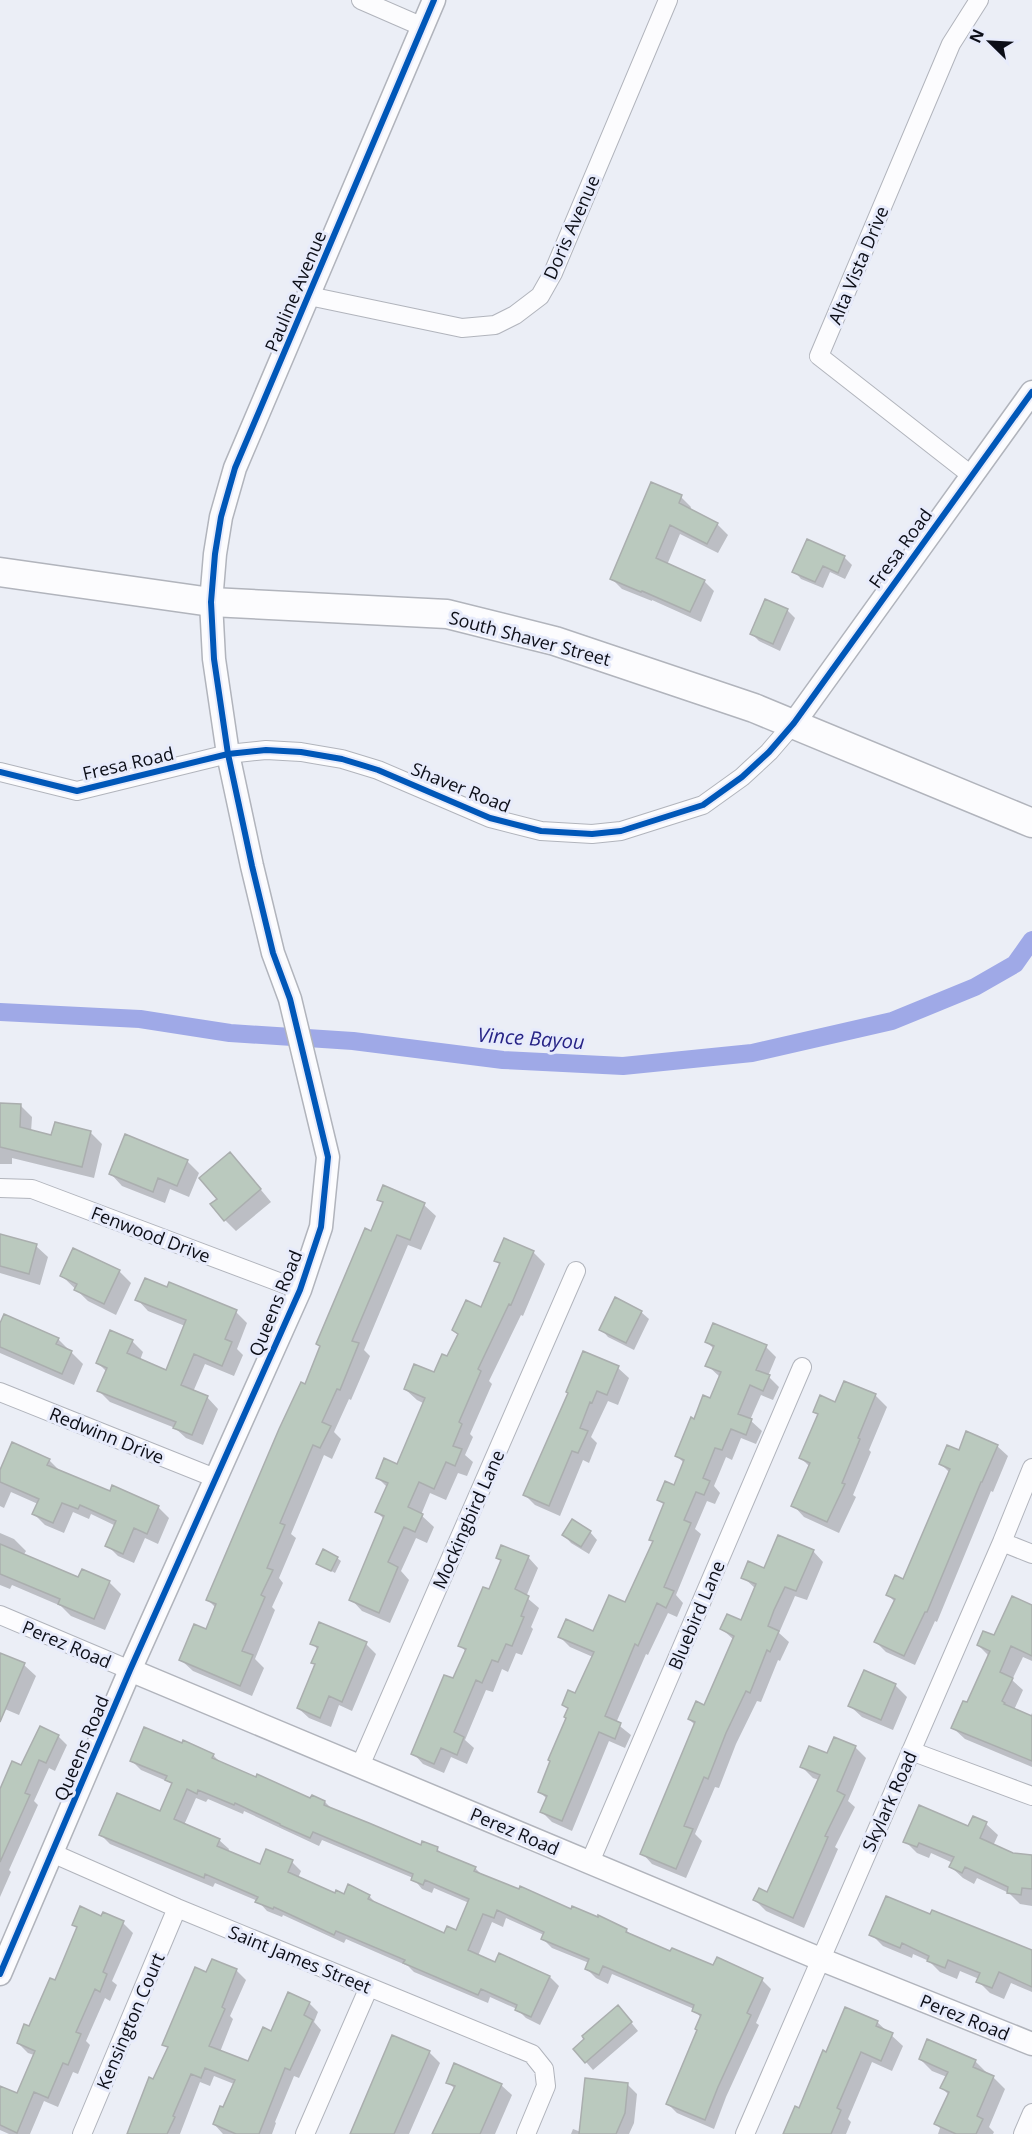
<svg xmlns="http://www.w3.org/2000/svg" width="1032" height="2134" font-family="'Open Sans',sans-serif">
<style>
.shadow{fill:#0003;fill-rule:evenodd}
.lines{fill:none;stroke-linecap:round;stroke-linejoin:round}
.canal{stroke:#9fa9e7;stroke-width:18}
.building{fill:#bac9be;stroke:#aaaeae;stroke-width:1.5;fill-rule:evenodd}
.minor-casing{stroke:#b1b4bc;stroke-width:20}
.tertiary-casing{stroke:#b1b4bc;stroke-width:25}
.primary-casing{stroke:#b1b4bc;stroke-width:31}
.minor{stroke:#fcfcfe;stroke-width:18}
.tertiary{stroke:#fcfcfe;stroke-width:22}
.primary{stroke:#fcfcfe;stroke-width:28}
.cycleway-casing{stroke:#e7ebfb;stroke-width:10}
.cycleway{stroke:#0057b8;stroke-width:6}
.labels{text-anchor:middle;dominant-baseline:central;stroke-width:6;stroke-linejoin:round;paint-order:stroke}
.street-label{font-size:18px;fill:#0c0e17;stroke:#e7ebfb}
.water-label{font-size:20px;font-style:italic;fill:#272486;stroke:#e7ebfb}
</style>
<rect width="100%" height="100%" fill="#ebeef6"/>
<path class="shadow" d="M681 497 691 507 690 510 717 524 728 535 718 553 680 534 667 565 704 581 714 591 701 622 652 600V601L622 589 612 579Z
M844 557 852 565 845 579 830 572 823 588 801 579 794 571Z
M787 610 795 618 780 651 759 641 752 634Z
M20 1105 32 1117 31 1132 52 1137 90 1132 102 1144 94 1178 12 1158V1164H0V1127Z
M187 1161 199 1173 189 1197 170 1189 165 1203 122 1186 111 1174Z
M241 1166 271 1202 236 1231 225 1220 219 1199Z
M383 1187 424 1205 436 1216 421 1250 408 1245 364 1350 370 1356 351 1400 349 1399 334 1432 341 1439 332 1459 324 1455 291 1534 296 1538 279 1578 283 1583 272 1607 275 1610 255 1659 264 1668 252 1696 193 1671 181 1660 207 1631 216 1608 208 1600 305 1386 321 1347 318 1344 384 1204 379 1199Z
M0 1235 36 1246 48 1257 40 1285 0 1273Z
M533 1252 545 1264 523 1316 521 1315 489 1381 492 1384 470 1434 473 1437 465 1455 473 1462 467 1476 458 1473 446 1500 430 1493 421 1515 434 1527 427 1543 416 1538 401 1571 409 1580 390 1623 362 1611 351 1599 384 1519 377 1512 388 1488 378 1478 398 1466 425 1404 417 1400 405 1389 435 1374 448 1358 459 1336 453 1330 482 1309 500 1265 496 1260Z
M119 1271 131 1283 116 1315 88 1301 62 1276Z
M170 1284 236 1312 247 1323 237 1349 243 1355 234 1376 205 1364 193 1392 207 1397 218 1409 203 1445 186 1438 175 1428 110 1402 99 1391 107 1372 98 1363 132 1341 143 1352 140 1360 167 1372 185 1326 148 1311 137 1299 168 1289Z
M641 1312 649 1319 634 1350 608 1337 601 1329Z
M0 1327 58 1339 83 1364 74 1385 0 1353Z
M707 1342 766 1347 776 1357 768 1376 779 1387 773 1400 761 1395 750 1420 762 1431 756 1444 741 1438 732 1460 726 1457 714 1486 720 1493 715 1504 707 1501 695 1529 701 1534 676 1595 683 1603 677 1617 668 1613 648 1655 646 1654 616 1723 631 1735 625 1748 609 1741 572 1831 552 1822 542 1812 547 1799 539 1791 569 1710 563 1705 575 1695 593 1657 570 1647 560 1637 593 1633 625 1604 654 1543 651 1539 664 1505 659 1499 675 1487 685 1464 677 1456 694 1420 711 1400 720 1377 707 1365 714 1349Z
M618 1368 629 1378 618 1405 608 1401 591 1437 597 1443 589 1463 583 1460 560 1516 535 1505 525 1495 570 1393Z
M845 1382 875 1395 887 1407 869 1450 871 1452 853 1495 856 1497 839 1533 804 1517 793 1505 810 1467 801 1458 819 1416 815 1412 836 1403Z
M997 1446 1008 1456 993 1492 991 1491 937 1622 935 1621 915 1665 886 1652 876 1642 895 1602 888 1595 903 1581 950 1473 941 1464 959 1452Z
M49 1460 60 1471 110 1493 113 1487 159 1508 169 1518 158 1544 145 1538 134 1563 118 1556 107 1545 116 1526 91 1514 89 1519 73 1512 64 1533 45 1525 34 1514 38 1504 11 1492 4 1508 0 1506V1474Z
M590 1532 597 1540 589 1554 571 1543 564 1535Z
M0 1533 14 1539 26 1551 23 1556 79 1579 109 1582 121 1594 105 1630 71 1616 61 1606 12 1585 10 1589 0 1585Z
M813 1551 823 1562 807 1600 795 1596 779 1633 789 1642 780 1661 778 1660 761 1702 757 1701 736 1744 719 1788 715 1787 695 1834 702 1841 686 1878 652 1864 642 1853 695 1725 689 1719 705 1707 734 1640 722 1629 741 1622 756 1589 743 1577Z
M498 1557H528L538 1568 526 1597 539 1608 531 1627 533 1629 522 1655 516 1653 508 1672 502 1669 493 1692 486 1690 465 1740 474 1748 467 1764 451 1757 444 1773 423 1764 413 1753 454 1680 466 1652 460 1645 490 1591 502 1562Z
M337 1558 341 1561 335 1573 318 1563Z
M1032 1607V1661L1023 1657 1012 1680 1023 1690 1014 1710 1030 1717 1032 1713V1767L965 1739 953 1728 968 1704 989 1656 978 1645 995 1637Z
M312 1643 366 1644 376 1654 352 1711 339 1705 331 1727 309 1718 298 1708 316 1665 313 1662 318 1650Z
M0 1655 24 1665 36 1676 19 1715 0 1707Z
M895 1685 907 1697 893 1730 862 1717 850 1706Z
M58 1736 67 1745 55 1771 49 1768 34 1801 38 1805 9 1870 11 1872 0 1897V1794L22 1767Z
M183 1742 213 1755 222 1764 311 1800 325 1802 333 1810 421 1846 437 1849 445 1856 475 1868 483 1876 572 1911 626 1930 633 1937 671 1953 714 1967 762 1980 771 1989 756 2023 759 2025 726 2097 714 2129 677 2113 667 2103 698 2030 701 2018 694 2009 612 1974 608 1984 596 1978 586 1968 589 1963 552 1948 543 1939 544 1935 506 1918 503 1927 492 1922 478 1956 496 1964 550 1977 559 1986 540 2025 526 2018 517 2009 490 1997 488 2003 414 1972 408 1966 346 1939 344 1943 283 1915 282 1917 267 1911 258 1901 215 1883 213 1887 110 1844 101 1835 161 1813 173 1785 169 1782 141 1770 132 1761 182 1745ZM196 1798 206 1802 208 1799 243 1814 244 1811 319 1846 322 1840 413 1878 422 1889 432 1893 434 1888 469 1903 457 1932 445 1935 378 1905 369 1896 336 1895 298 1878 301 1871 292 1862 260 1866 228 1852 229 1849 219 1840 184 1825Z
M855 1747 866 1758 848 1801 855 1807 835 1847 838 1849 804 1928 766 1911 755 1900 767 1893 819 1780 813 1778 802 1767 828 1755Z
M986 1824 998 1835 993 1846 1012 1855 1032 1857V1906L1020 1904 1009 1893 977 1878 974 1884 963 1878 951 1867 953 1863 931 1853 929 1858 917 1853 905 1841Z
M931 1916 1032 1952V1992L1011 1983 1004 1999 990 1993 978 1981 979 1979 960 1971 957 1979 940 1972 929 1961 913 1954 912 1958 883 1946 871 1934Z
M102 1918 123 1923 133 1933 112 1981 117 1985 110 2001 105 1998 86 2041 90 2045 78 2074 73 2072 58 2107 44 2101 30 2134H9L0 2130V2088L17 2095 34 2055 28 2053 18 2043 30 2028 56 1982 78 1929 74 1925Z
M213 1961 237 1971 246 1980 230 2016 233 2019 220 2052 249 2063 272 2033 309 2003 318 2012 314 2022 321 2030 299 2078 294 2076 275 2122 276 2123 272 2134H223L214 2124 224 2109 234 2084 214 2076 210 2086 200 2082 180 2134H130L169 2049 164 2044 207 1974Z
M625 2015 638 2031 593 2070 586 2062Z
M877 2022 903 2046 892 2071 872 2062 848 2119 851 2122 846 2134H785L799 2110 827 2054Z
M429 2052 440 2063 409 2134H350Z
M920 2059 975 2061 987 2073 986 2074 993 2077 1005 2089 989 2127 994 2132 993 2134H938L940 2128 936 2124 949 2095 942 2088 947 2077 932 2071Z
M448 2082 501 2085 512 2095 495 2134H436L455 2089Z
M627 2084 637 2094 634 2123 629 2134H571L573 2129 581 2132Z"/>
<g class="lines">
<path class="canal" d="M0 1012 140 1019 230 1033 353 1041 503 1060 623 1066 752 1053 892 1021 975 987 1015 964 1032 940"/>
</g>
<path class="building" d="M651 482 682 495 679 503 718 523 707 544 670 525 656 558 705 580 690 612 642 591 641 592 610 579Z
M807 539 845 556 838 573 823 566 815 582 792 572Z
M765 599 788 609 773 644 750 634Z
M0 1103 21 1104 20 1127 51 1135 55 1122 91 1131 82 1167 0 1147Z
M125 1134 188 1160 177 1186 158 1178 153 1192 109 1174Z
M230 1152 261 1189 224 1221 210 1204 217 1199 199 1178Z
M383 1185 425 1203 410 1240 397 1235 352 1341 359 1343 340 1390 337 1389 322 1422 331 1426 320 1448 313 1445 280 1523 285 1525 267 1568 273 1570 261 1595 265 1597 242 1651 253 1655 240 1686 179 1660 194 1624 206 1629 216 1604 206 1600 279 1429 301 1382 305 1384 320 1346 316 1344 365 1228 371 1231 383 1202 377 1200Z
M0 1234 37 1244 29 1274 0 1266Z
M504 1238 534 1251 511 1305 509 1304 478 1369 481 1371 459 1422 462 1424 453 1446 462 1449 455 1466 446 1462 434 1489 419 1482 408 1507 423 1514 415 1532 404 1527 388 1562 398 1567 379 1613 349 1600 384 1516 375 1512 388 1483 376 1478 384 1458 397 1464 425 1398 404 1389 414 1364 434 1372 442 1354 447 1356 458 1334 452 1330 466 1300 481 1307 500 1263 494 1261Z
M73 1248 120 1270 104 1304 74 1290 77 1284 60 1276Z
M145 1278 167 1287 169 1282 237 1310 225 1339 232 1342 222 1366 194 1354 181 1385 208 1396 192 1435 173 1428 176 1422 97 1391 107 1368 96 1363 110 1330 133 1340 127 1353 166 1370 186 1320 135 1300Z
M615 1297 642 1311 626 1343 599 1330Z
M4 1314 59 1338 56 1344 72 1351 62 1374 0 1347V1323Z
M713 1323 767 1345 756 1370 770 1375 763 1391 750 1385 738 1414 752 1419 746 1435 731 1429 722 1450 715 1448 703 1478 710 1481 704 1495 696 1492 684 1520 691 1523 664 1587 674 1591 666 1608 657 1603 638 1646 635 1644 605 1716 621 1723 615 1739 599 1732 562 1821 540 1812 547 1796 538 1792 550 1761 548 1760 566 1718 564 1717 568 1708 562 1705 568 1690 575 1693 594 1652 558 1637 566 1619 593 1631 609 1595 625 1602 653 1541 649 1540 664 1503 657 1500 665 1481 674 1485 684 1460 675 1456 691 1417 694 1419 703 1395 710 1398 721 1372 705 1366 714 1346 705 1342Z
M583 1351 619 1366 607 1395 597 1391 592 1403 590 1402 580 1428 588 1431 578 1453 572 1451 549 1506 523 1495 568 1393 566 1392Z
M844 1381 876 1394 858 1438 860 1439 842 1483 845 1484 827 1522 791 1506 810 1463 799 1458 818 1414 813 1412 820 1395 835 1402Z
M966 1431 998 1445 982 1482H981L927 1612H925L904 1656 874 1642 895 1599 886 1595 895 1575 903 1579 950 1469 939 1464 947 1445 959 1450Z
M12 1442 50 1459 47 1465 110 1491 112 1485 159 1506 147 1534 134 1528 123 1554 105 1546 116 1521 80 1505 78 1509 62 1503 53 1523 32 1514 39 1499 0 1482V1470Z
M572 1519 591 1531 581 1547 562 1535Z
M778 1535 814 1550 796 1591 785 1587 774 1610 768 1626 779 1631 770 1652 767 1650 750 1693 746 1691 726 1733 708 1779 704 1777 684 1826 693 1829 676 1869 640 1854 695 1722 688 1719 696 1701 704 1705 734 1636 720 1629 727 1614 741 1620 756 1584 741 1578 748 1561 764 1568Z
M0 1544 78 1577 82 1569 110 1581 94 1619 58 1604 60 1599 0 1574Z
M501 1545 529 1556 515 1589 529 1596 521 1616 524 1617 512 1646 506 1644 498 1662 492 1660 482 1683 476 1680 454 1732 464 1737 457 1755 441 1748 434 1764 411 1754 444 1675 453 1678 466 1649 458 1646 483 1587 489 1589 501 1560 496 1558Z
M323 1549 338 1557 331 1571 316 1564Z
M1012 1596 1032 1605V1656L1011 1646 1000 1672 1013 1678 1002 1701 1005 1703 1004 1704 1032 1716V1761L951 1728 963 1701 967 1702 990 1651 977 1645 983 1631 994 1635Z
M319 1622 367 1642 342 1702 329 1696 320 1718 297 1708 315 1664 311 1663 318 1647 310 1644Z
M0 1653 25 1663 0 1722Z
M864 1670 896 1684 881 1720 848 1706Z
M40 1726 59 1735 46 1763 39 1760 25 1793 30 1795 0 1862V1789L12 1761 21 1765Z
M144 1727 182 1743 183 1740 214 1754 212 1758 256 1777 257 1774 310 1798 312 1795 325 1801 324 1805 369 1823 421 1845 422 1841 438 1847 437 1851 476 1867 474 1871 519 1889 520 1886 571 1909 572 1906 598 1917V1915L627 1929 626 1932 670 1951 672 1948 713 1965 717 1957 763 1978 747 2013 751 2015 718 2087 705 2120 666 2104 697 2030 695 2029 701 2015 692 2011 694 2005 603 1966 599 1975 585 1969 589 1959 541 1939 544 1932 497 1910 494 1918 483 1914 468 1950 495 1962 499 1953 550 1976 531 2017 515 2010 517 2005 481 1989 478 1995 403 1963 405 1960 336 1931 334 1935 274 1907 273 1909 255 1902 258 1897 205 1874 204 1878 99 1835 117 1793 160 1811 172 1783 165 1780 167 1776 130 1761ZM187 1789 197 1794 198 1790 234 1805 235 1803 280 1824V1825L310 1838 313 1832 413 1874 411 1880 423 1885 425 1880 469 1899 456 1930 447 1926 444 1933 368 1899 370 1895 348 1884 344 1894 336 1890 335 1893 288 1872 293 1860 266 1849 260 1864 217 1846 220 1839 174 1819Z
M834 1737 856 1746 837 1791 845 1795 825 1836 828 1837 793 1918 753 1900 759 1888 767 1892 820 1775 800 1767 809 1746 827 1753Z
M919 1805 968 1826 973 1816 987 1822 980 1838 1013 1853 1032 1855V1889L1022 1888 1021 1895 1007 1893 1008 1887 965 1867 962 1873 949 1867 954 1857 919 1843 917 1847 903 1842Z
M886 1896 930 1914 932 1910 1032 1950V1987L999 1972 992 1988 976 1982 980 1973 948 1960 945 1968 927 1961 929 1956 902 1943 900 1948 869 1935Z
M80 1906 101 1916 103 1912 124 1921 103 1972 107 1974 100 1992 95 1989 76 2032 81 2034 68 2065 63 2063 48 2098 34 2092 17 2133 0 2125V2086L17 2093 35 2051 17 2043 24 2024 29 2026 50 1978 55 1980 77 1927 72 1925Z
M212 1959 237 1969 222 2007 225 2009 209 2046 248 2061 263 2027 271 2031 288 1992 310 2002 304 2015 313 2020 290 2070 285 2068 259 2134H236L213 2124 220 2106 223 2107 235 2080 205 2068 201 2078 191 2074 173 2116 175 2117 167 2134H127L149 2077 153 2079 168 2047 162 2045 195 1967 206 1972Z
M618 2005 632 2022 585 2063 573 2049 584 2039 582 2036Z
M845 2007 878 2021 876 2026 893 2033 881 2061 861 2052 837 2108 841 2110 831 2134H783L795 2106 799 2108 823 2050 826 2052Z
M392 2035 430 2051 417 2081 394 2134H350Z
M927 2039 976 2060 973 2067 994 2076 977 2116 983 2119 976 2134H956L934 2124 949 2092 940 2088 948 2072 919 2059Z
M454 2063 502 2084 480 2134H432L455 2086 446 2083Z
M585 2078 628 2083 625 2113 616 2134H579Z"/>
<g class="lines">
<defs>
<path id="minor" d="M361 0 423 27
M309 296 462 328 495 325 515 315 540 296 553 273 668 0
M971 475 819 356 951 44 979 0
M0 772 77 791 228 754 266 750 301 752 342 759 378 770 490 818 541 831 592 834 621 831 703 805 742 777 769 752 794 723
M0 1188 32 1189 300 1290
M0 1392 215 1478
M1002 1542 1032 1554
M0 1615 130 1670
M911 1751 1032 1796
M360 1766 576 1271
M52 1853 177 1908 532 2054 544 2069 546 2086 526 2134
M590 1862 802 1367
M82 2134 177 1908
M305 2134 369 1987
M745 2134 1002 1542 1032 1468
M1023 2134 1032 2113"/>
<path id="tertiary" d="M794 723 1032 392
M130 1670 820 1959 1032 2044
M0 1974 130 1670 300 1290 321 1227 328 1157 290 999 273 953 252 866 228 754 214 659 211 602 215 554 221 517 235 468 434 0"/>
<path id="primary" d="M0 572 211 602 447 614 555 641 754 708 1032 823"/>
</defs>
<use href="#minor" class="minor-casing"/>
<use href="#tertiary" class="tertiary-casing"/>
<use href="#primary" class="primary-casing"/>
<use href="#minor" class="minor"/>
<use href="#tertiary" class="tertiary"/>
<use href="#primary" class="primary"/>
<defs>
<path id="cycleway" d="M0 772 77 791 228 754 266 750 301 752 342 759 378 770 490 818 541 831 592 834 621 831 703 805 742 777 769 752 794 723 1032 392
M0 1974 130 1670 300 1290 321 1227 328 1157 290 999 273 953 252 866 228 754 214 659 211 602 215 554 221 517 235 468 434 0"/>
</defs>
<use href="#cycleway" class="cycleway-casing"/>
<use href="#cycleway" class="cycleway"/>
</g>
<g class="labels">
<g class="street-label">
<text transform="translate(571 227) rotate(-66)">Doris Avenue</text>
<text transform="translate(858 265) rotate(-67)">Alta Vista Drive</text>
<text transform="translate(295 291) rotate(-67)">Pauline Avenue</text>
<text transform="translate(900 548) rotate(-54)">Fresa Road</text>
<text transform="translate(530 638) rotate(15)">South Shaver Street</text>
<text transform="translate(128 763) rotate(-13)">Fresa Road</text>
<text transform="translate(461 787) rotate(22)">Shaver Road</text>
<text transform="translate(151 1234) rotate(21)">Fenwood Drive</text>
<text transform="translate(275 1303) rotate(-68)">Queens Road</text>
<text transform="translate(107 1435) rotate(22)">Redwinn Drive</text>
<text transform="translate(468 1519) rotate(-66)">Mockingbird Lane</text>
<text transform="translate(696 1615) rotate(-67)">Bluebird Lane</text>
<text transform="translate(67 1644) rotate(23)">Perez Road</text>
<text transform="translate(81 1748) rotate(-67)">Queens Road</text>
<text transform="translate(889 1801) rotate(-66)">Skylark Road</text>
<text transform="translate(515 1831) rotate(23)">Perez Road</text>
<text transform="translate(300 1959) rotate(22)">Saint James Street</text>
<text transform="translate(965 2017) rotate(22)">Perez Road</text>
<text transform="translate(130 2021) rotate(-67)">Kensington Court</text>
</g>
<g class="water-label">
<text transform="translate(531 1038) rotate(4)">Vince Bayou</text>
</g>
</g>
<g transform="translate(990 42) rotate(294)" stroke="#e7ebfb" stroke-width="4.5" paint-order="stroke">
<path d="M0-4.5L10 22L0 15L-10 22Z" fill="#0c0e17"/>
<text y="-9" font-size="16" font-weight="bold" text-anchor="middle" fill="#0c0e17">N</text>
</g>
</svg>
